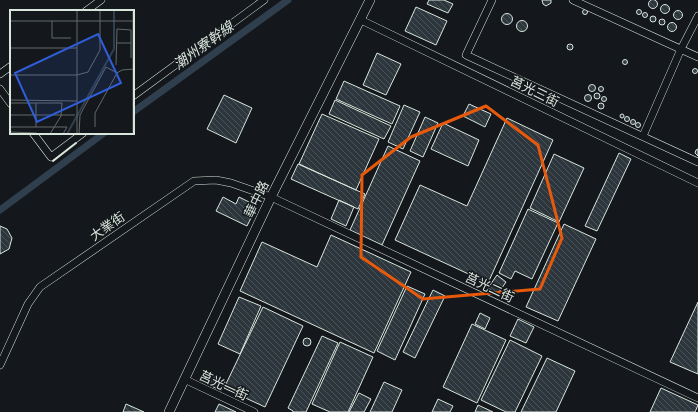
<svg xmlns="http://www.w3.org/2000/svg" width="698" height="412" font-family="'Open Sans','Noto Sans TC',sans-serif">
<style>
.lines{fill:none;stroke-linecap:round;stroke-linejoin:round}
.canal{stroke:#2f3f4d;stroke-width:7}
.building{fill:url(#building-back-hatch);stroke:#d8e6dc}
.minor-casing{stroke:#d8e6dc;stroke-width:8}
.major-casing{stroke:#d8e6dc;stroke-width:10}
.minor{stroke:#14181c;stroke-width:7}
.major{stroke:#14181c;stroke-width:9}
.wall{stroke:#d8e6dc;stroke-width:2}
.marked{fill:none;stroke:#e8590c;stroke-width:3;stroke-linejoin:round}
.labels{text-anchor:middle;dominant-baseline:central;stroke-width:3;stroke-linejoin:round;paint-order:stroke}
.street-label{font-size:13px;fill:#d8e6dc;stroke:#14181c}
.water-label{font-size:14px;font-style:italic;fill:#d8e6dc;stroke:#14181c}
.inset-river{fill:none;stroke:#2f3f4d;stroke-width:2}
.inset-road{fill:none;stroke:#626a69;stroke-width:1}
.view{fill:#305dd8;fill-opacity:0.15;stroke:#305dd8;stroke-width:2}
.inset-edge{fill:none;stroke:#d8e6dc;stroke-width:2}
</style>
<defs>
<pattern id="building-back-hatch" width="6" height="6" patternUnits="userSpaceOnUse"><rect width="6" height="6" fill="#2c363c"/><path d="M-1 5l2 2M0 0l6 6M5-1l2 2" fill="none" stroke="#4a5358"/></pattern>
</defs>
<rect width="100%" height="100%" fill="#14181c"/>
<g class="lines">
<path class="canal" d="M133 112 288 0
M0 210 104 133"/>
</g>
<path class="building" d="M648.5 4a4.5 4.5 0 1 1 9 0a4.5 4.5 0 1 1-9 0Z
M429 0H444L453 4 448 13 427 4Z
M542 0H551V3L546 6 543 4Z
M660.5 9a4.5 4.5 0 1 1 9 0a4.5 4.5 0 1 1-9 0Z
M416 7 447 21 436 45 405 31Z
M636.5 12a2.5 2.5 0 1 1 5 0a2.5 2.5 0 1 1-5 0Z
M582.5 12a2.5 2.5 0 1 1 5 0a2.5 2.5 0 1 1-5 0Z
M673.5 15a4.5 4.5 0 1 1 9 0a4.5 4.5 0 1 1-9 0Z
M642.5 15a2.5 2.5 0 1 1 5 0a2.5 2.5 0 1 1-5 0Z
M501.5 19a5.5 5.5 0 1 1 11 0a5.5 5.5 0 1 1-11 0Z
M650 19a3 3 0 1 1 6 0a3 3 0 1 1-6 0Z
M659 22a3 3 0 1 1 6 0a3 3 0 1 1-6 0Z
M516.5 26a5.5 5.5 0 1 1 11 0a5.5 5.5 0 1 1-11 0Z
M667.5 27a4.5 4.5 0 1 1 9 0a4.5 4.5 0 1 1-9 0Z
M567 47a3 3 0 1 1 6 0a3 3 0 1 1-6 0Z
M377 53 401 64 386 95 363 85Z
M622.5 62a2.5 2.5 0 1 1 5 0a2.5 2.5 0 1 1-5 0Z
M692.5 71a2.5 2.5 0 1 1 5 0a2.5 2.5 0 1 1-5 0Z
M344 81 400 106 392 124 336 99Z
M588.5 88a3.5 3.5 0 1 1 7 0a3.5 3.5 0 1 1-7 0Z
M598.5 89a2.5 2.5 0 1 1 5 0a2.5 2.5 0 1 1-5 0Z
M594 96a3 3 0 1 1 6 0a3 3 0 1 1-6 0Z
M584.5 98a3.5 3.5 0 1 1 7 0a3.5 3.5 0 1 1-7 0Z
M224 95 252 108 236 143 207 129Z
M601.5 99a2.5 2.5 0 1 1 5 0a2.5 2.5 0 1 1-5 0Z
M335 100 391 126 384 139 329 114Z
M598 106a3 3 0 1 1 6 0a3 3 0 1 1-6 0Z
M469 104 491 114 485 127 463 116Z
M404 105 420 112 403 149 388 142Z
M620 116a2 2 0 1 1 4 0a2 2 0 1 1-4 0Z
M322 114 379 139 356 190 299 164Z
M624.5 119a2.5 2.5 0 1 1 5 0a2.5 2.5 0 1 1-5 0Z
M425 117 438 123 423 157 410 151Z
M507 118 553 140 488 283 395 240 420 185 467 206Z
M630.5 122a2.5 2.5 0 1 1 5 0a2.5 2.5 0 1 1-5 0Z
M635.5 125a2.5 2.5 0 1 1 5 0a2.5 2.5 0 1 1-5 0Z
M443 123 479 140 468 166 431 149Z
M388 146 420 161 382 245 350 230Z
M698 149V156L695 153 696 150Z
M619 153 631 159 597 231 585 226Z
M554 154 584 168 559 222 530 208Z
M298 164 365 194 358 209 291 179Z
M223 197 236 204 239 197 255 205 254 212 247 226 216 211Z
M339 200 354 207 346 226 331 219Z
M528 209 558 223 532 279 515 271 511 279 499 273Z
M564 224 596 239 558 321 526 307Z
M0 226 7 229 12 238 9 249 0 254Z
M331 235 411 272 374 353 240 291 262 242 317 267Z
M497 275 506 282 497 295 488 288Z
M407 286 425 294 395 360 377 351Z
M433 290 445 296 415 358 403 352Z
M239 297 261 306 240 354 218 344Z
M698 302V374L670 362Z
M263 307 303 326 265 407 224 388Z
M480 313 490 318 485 329 475 324Z
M518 319 534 327 526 343 510 336Z
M472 324 506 340 477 403 443 387Z
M322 336 338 343 306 412H293V411L288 408Z
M303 342a4 4 0 1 1 8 0a4 4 0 1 1-8 0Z
M510 340 542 356 515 412H506L481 400Z
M340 342 373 357 348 412H330L312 404Z
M547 358 575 371 556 412H521Z
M210 375 225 382 221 391 206 383Z
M384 382 402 390 392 412H370Z
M661 388 698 405 695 412H650Z
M359 393 371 399 364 412H349Z
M438 399 453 406 450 412H432Z
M126 404 144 412H123Z
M219 404 236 412H215Z
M478 405 493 412H475Z"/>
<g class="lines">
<defs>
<path id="minor" d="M492 0 466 55 698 162
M573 0 698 57
M86 11 101 0
M361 20 698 183
M0 74 11 66
M0 89 11 104
M133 96 264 0
M33 133 51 157 83 133
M643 136 681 49 698 16
M0 365 28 304 40 287 194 181 216 180 231 183 271 197 698 398
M184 379 254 412"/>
<path id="major" d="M169 412 271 197 370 0"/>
</defs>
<use href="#minor" class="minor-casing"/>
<use href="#major" class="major-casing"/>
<use href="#minor" class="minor"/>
<use href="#major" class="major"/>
<path class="wall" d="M53 161 76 143"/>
</g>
<path class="marked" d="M486 106 538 145 562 238 540 289 423 299 361 257 362 175 411 137Z"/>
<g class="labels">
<g class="street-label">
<text transform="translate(535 91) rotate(26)">莒光三街</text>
<text transform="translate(256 199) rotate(-64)">華中路</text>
<text transform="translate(107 226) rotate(-35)">大業街</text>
<text transform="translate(490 287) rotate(25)">莒光二街</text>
<text transform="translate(224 385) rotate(25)">莒光一街</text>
</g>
<g class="water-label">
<text transform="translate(203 45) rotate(-36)">潮州寮幹線</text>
</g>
</g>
<g transform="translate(10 10)">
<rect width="124" height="124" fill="#14181c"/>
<path class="inset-river" d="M57 124 104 39V0"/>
<path class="inset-road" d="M0 11H67V0M42 11V28H61M107 33H121M0 38H67M106 55 107 19 121 20V48M0 65H67L78 62 90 40V0M0 90 67 91M0 93H52L51 106 40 124M26 93V117M0 105H65M0 117H57L53 124M85 117V103L107 63 112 60 124 59M0 122 27 123M67 124V11H124M69 124 70 105 96 57 107 63M123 124V0"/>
<path class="view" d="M88 24 111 73 27 112 5 63Z"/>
<rect width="124" height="124" class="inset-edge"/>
</g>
</svg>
